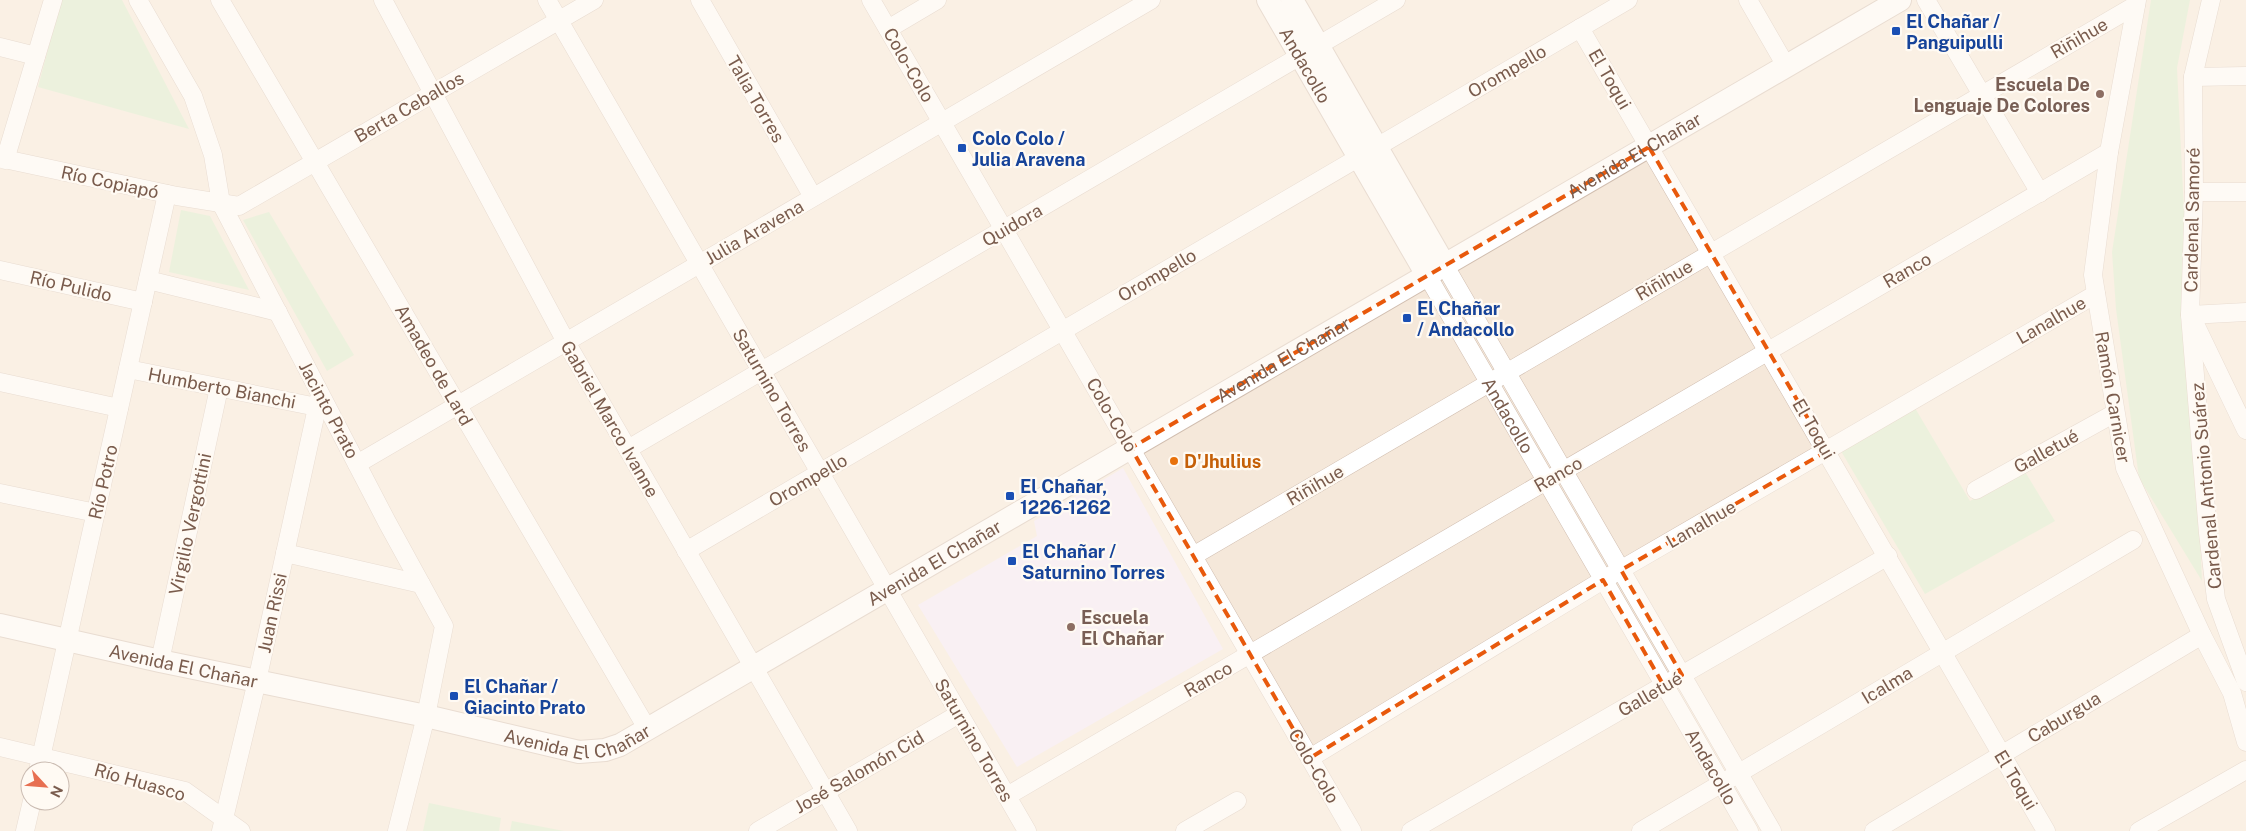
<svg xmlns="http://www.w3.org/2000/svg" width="2246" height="831" font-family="'Public Sans',sans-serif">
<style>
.residential{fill:#f5e8da;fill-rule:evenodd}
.education{fill:#f3e8fa}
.green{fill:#d8ecc9}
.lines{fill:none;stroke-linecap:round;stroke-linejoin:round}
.minor-casing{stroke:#d1beb0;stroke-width:19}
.tertiary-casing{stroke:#d1beb0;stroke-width:24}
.minor{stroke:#fff;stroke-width:18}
.tertiary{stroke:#fff;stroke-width:22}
.marked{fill:none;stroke:#e8590c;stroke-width:4;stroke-dasharray:10 6;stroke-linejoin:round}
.transit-dot{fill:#1a4fb4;stroke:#fffaf3;stroke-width:2}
.education-dot{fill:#8d6e63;stroke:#fffaf3;stroke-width:2}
.food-dot{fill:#e8710a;stroke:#fffaf3;stroke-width:2}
.labels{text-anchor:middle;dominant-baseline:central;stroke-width:4.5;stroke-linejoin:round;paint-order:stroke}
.transit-label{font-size:18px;font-weight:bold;fill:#164399;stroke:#fffaf3;text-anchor:start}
.street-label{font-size:18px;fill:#7a5c4d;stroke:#fffaf3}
.education-label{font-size:18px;font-weight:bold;fill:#785e54;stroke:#fffaf3;text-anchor:end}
.food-label{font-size:18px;font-weight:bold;fill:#c56008;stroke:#fffaf3;text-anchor:start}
</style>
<rect width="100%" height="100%" fill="#fdf6ec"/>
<path class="residential" d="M0 0H2246V831H0ZM30 771H60V801H30Z"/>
<path class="education" d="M1123 468 1223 649 1017 767 918 605 1037 536 1034 521Z"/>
<path class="green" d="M61 0H122L189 129 38 87Z
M2151 0H2190L2177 68 2202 581 2139 478 2116 309 2112 252Z
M181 210 210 216 249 290 169 272Z
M269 212 354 355 327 371 243 220Z
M1915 408 1970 501 2024 470 2055 521 1925 594 1841 451Z
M429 803 501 818 499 831H423Z
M512 821 564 831H510Z"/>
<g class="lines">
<defs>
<g id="minor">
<path d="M138 0 193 96 213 155 221 203 387 522 444 626 426 716 397 831"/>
<path d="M220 0 648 730"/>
<path d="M383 0 566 342 848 831"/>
<path d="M547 0 1027 831"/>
<path d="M700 0 813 197"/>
<path d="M871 0 1352 831"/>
<path d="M1748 0 1786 66"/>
<path d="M1926 0 2040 193"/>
<path d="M2137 0 2109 152 2093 275 2125 468 2202 635 2232 693 2246 742"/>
<path d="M2211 0 2193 77 2194 192 2190 315 2208 533 2216 599 2246 682"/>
<path d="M1580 28 2046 831"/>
<path d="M888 29 937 0"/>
<path d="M0 47 36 56"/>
<path d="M2193 77 2246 76"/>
<path d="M0 158 177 196 239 206 594 0"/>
<path d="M5 160 53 0"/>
<path d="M2194 192H2246"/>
<path d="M1445 266 1772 831"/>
<path d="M0 270 143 302"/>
<path id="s1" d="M1427 275 1749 831"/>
<path d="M148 280 278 312"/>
<path d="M2190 315 2246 312"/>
<path d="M2195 324 2246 430"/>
<path d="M128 369 317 407"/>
<path d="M0 382 119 408"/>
<path d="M628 449 1396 0"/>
<path d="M357 464 1151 0"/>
<path d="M1976 490 2115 413"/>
<path d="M0 493 96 513"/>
<path d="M686 551 1628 0"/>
<path d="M285 553 421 584"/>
<path d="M1193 556 2136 5"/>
<path d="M160 661 219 388"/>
<path d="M0 747 185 791 241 831"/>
<path d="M1310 758 1603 580 2096 294"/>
<path d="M38 771 167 194"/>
<path d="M1007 796 2109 152"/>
<path d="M25 831 32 801"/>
<path d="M221 831 257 681 320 394"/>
<path d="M758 831 959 714"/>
<path d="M1185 831 1237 801"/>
<path d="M1411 831 1888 556"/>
<path d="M1641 831 2133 540"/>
<path d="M1874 831 2202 635"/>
<path d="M2139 831 2246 770"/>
</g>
<g id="tertiary">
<path id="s2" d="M1268 0 1427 275"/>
<path d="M1292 0 1445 266"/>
<path id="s3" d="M0 625 160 661 426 716 579 752 605 750 620 745 1900 0"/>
</g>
</defs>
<use href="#minor" class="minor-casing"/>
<use href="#tertiary" class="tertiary-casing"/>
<use href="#minor" class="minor"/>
<use href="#tertiary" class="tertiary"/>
</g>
<path d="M0 0H2246V831H0ZM1649 147 1827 451 1621 570 1682 675 1664 686 1603 580 1310 758 1131 448Z" fill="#fdf6ec" fill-opacity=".55" fill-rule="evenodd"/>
<path class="marked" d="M1649 147 1827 451 1621 570 1682 675 1664 686 1603 580 1310 758 1131 448Z"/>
<g class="transit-dot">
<rect x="1891" y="26" width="10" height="10" rx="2.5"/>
<rect x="957" y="143" width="10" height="10" rx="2.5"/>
<rect x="1402" y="313" width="10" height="10" rx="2.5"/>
<rect x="1005" y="491" width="10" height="10" rx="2.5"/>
<rect x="1007" y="556" width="10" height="10" rx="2.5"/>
<rect x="449" y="691" width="10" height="10" rx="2.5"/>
</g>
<g class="education-dot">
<circle cx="2100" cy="94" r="5"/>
<circle cx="1071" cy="627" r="5"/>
</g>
<circle class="food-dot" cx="1174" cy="461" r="5"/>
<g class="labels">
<g class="transit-label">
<text x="1906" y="21">El Chañar /<tspan x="1906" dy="21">Panguipulli</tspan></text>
<text x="972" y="138">Colo Colo /<tspan x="972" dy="21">Julia Aravena</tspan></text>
<text x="1417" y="308">El Chañar<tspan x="1417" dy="21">/ Andacollo</tspan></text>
<text x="1020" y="486">El Chañar,<tspan x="1020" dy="21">1226-1262</tspan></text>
<text x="1022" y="551">El Chañar /<tspan x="1022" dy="21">Saturnino Torres</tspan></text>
<text x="464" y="686">El Chañar /<tspan x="464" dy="21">Giacinto Prato</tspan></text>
</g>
<g class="street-label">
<text transform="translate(2079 38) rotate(-30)">Riñihue</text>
<text transform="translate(909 65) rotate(60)">Colo-Colo</text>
<text stroke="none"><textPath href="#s2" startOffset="75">Andacollo</textPath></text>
<text transform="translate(1507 71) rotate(-30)">Orompello</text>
<text transform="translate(1610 79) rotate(60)">El Toqui</text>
<text transform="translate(756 99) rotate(60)">Talia Torres</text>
<text transform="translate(409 107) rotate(-30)">Berta Ceballos</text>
<text stroke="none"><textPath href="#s3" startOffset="1808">Avenida El Chañar</textPath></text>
<text transform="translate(110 182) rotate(12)">Río Copiapó</text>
<text transform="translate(2192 220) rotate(-89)">Cardenal Samoré</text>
<text transform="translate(1012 225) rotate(-30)">Quidora</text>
<text transform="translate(754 232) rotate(-30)">Julia Aravena</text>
<text transform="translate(1907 270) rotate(-30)">Ranco</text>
<text transform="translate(1157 275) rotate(-30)">Orompello</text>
<text transform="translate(1664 280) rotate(-30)">Riñihue</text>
<text transform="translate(71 286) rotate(13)">Río Pulido</text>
<text transform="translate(2051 320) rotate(-30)">Lanalhue</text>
<text stroke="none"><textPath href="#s3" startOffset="1402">Avenida El Chañar</textPath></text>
<text transform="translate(434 365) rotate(60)">Amadeo de Lard</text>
<text transform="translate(222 388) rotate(11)">Humberto Bianchi</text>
<text transform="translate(772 390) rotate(60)">Saturnino Torres</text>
<text transform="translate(2113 397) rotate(80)">Ramón Carnicer</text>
<text transform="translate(329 410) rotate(62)">Jacinto Prato</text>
<text transform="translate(1112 415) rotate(60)">Colo-Colo</text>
<text stroke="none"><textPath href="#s1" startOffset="162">Andacollo</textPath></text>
<text transform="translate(610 419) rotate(60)">Gabriel Marco Ivanne</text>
<text transform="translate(1814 429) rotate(60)">El Toqui</text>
<text transform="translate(2046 451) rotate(-29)">Galletué</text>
<text transform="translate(1558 474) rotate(-30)">Ranco</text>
<text transform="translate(808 480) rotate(-30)">Orompello</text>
<text transform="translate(103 482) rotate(-77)">Río Potro</text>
<text transform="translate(1315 485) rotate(-30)">Riñihue</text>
<text transform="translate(2206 486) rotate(-95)">Cardenal Antonio Suárez</text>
<text transform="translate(190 524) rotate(-78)">Virgilio Vergottini</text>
<text transform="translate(1701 524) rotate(-30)">Lanalhue</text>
<text stroke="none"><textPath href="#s3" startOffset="998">Avenida El Chañar</textPath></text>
<text transform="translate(272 613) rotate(-78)">Juan Rissi</text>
<text stroke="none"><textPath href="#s3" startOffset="188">Avenida El Chañar</textPath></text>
<text transform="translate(1208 679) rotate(-30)">Ranco</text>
<text transform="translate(1887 685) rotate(-31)">Icalma</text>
<text transform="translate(1650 694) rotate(-30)">Galletué</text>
<text transform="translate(2064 717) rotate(-31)">Caburgua</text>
<text stroke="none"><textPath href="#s3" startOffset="592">Avenida El Chañar</textPath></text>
<text transform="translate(974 740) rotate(60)">Saturnino Torres</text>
<text transform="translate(1314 766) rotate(60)">Colo-Colo</text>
<text stroke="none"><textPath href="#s1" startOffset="568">Andacollo</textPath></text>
<text transform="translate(859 772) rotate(-30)">José Salomón Cid</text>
<text transform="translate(2016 780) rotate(59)">El Toqui</text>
<text transform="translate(140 782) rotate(16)">Río Huasco</text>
</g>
<g class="education-label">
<text x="2090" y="84">Escuela De<tspan x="2090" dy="21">Lenguaje De Colores</tspan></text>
<text x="1081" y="617" text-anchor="start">Escuela<tspan x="1081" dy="21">El Chañar</tspan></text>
</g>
<g class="food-label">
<text x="1184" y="461">D'Jhulius</text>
</g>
</g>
<g transform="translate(45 786) rotate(116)"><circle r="24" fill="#fffaf3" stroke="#cabbb1"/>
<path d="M0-4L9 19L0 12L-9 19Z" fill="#e76f51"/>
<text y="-8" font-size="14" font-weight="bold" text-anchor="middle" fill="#7a5c4d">N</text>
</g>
</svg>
